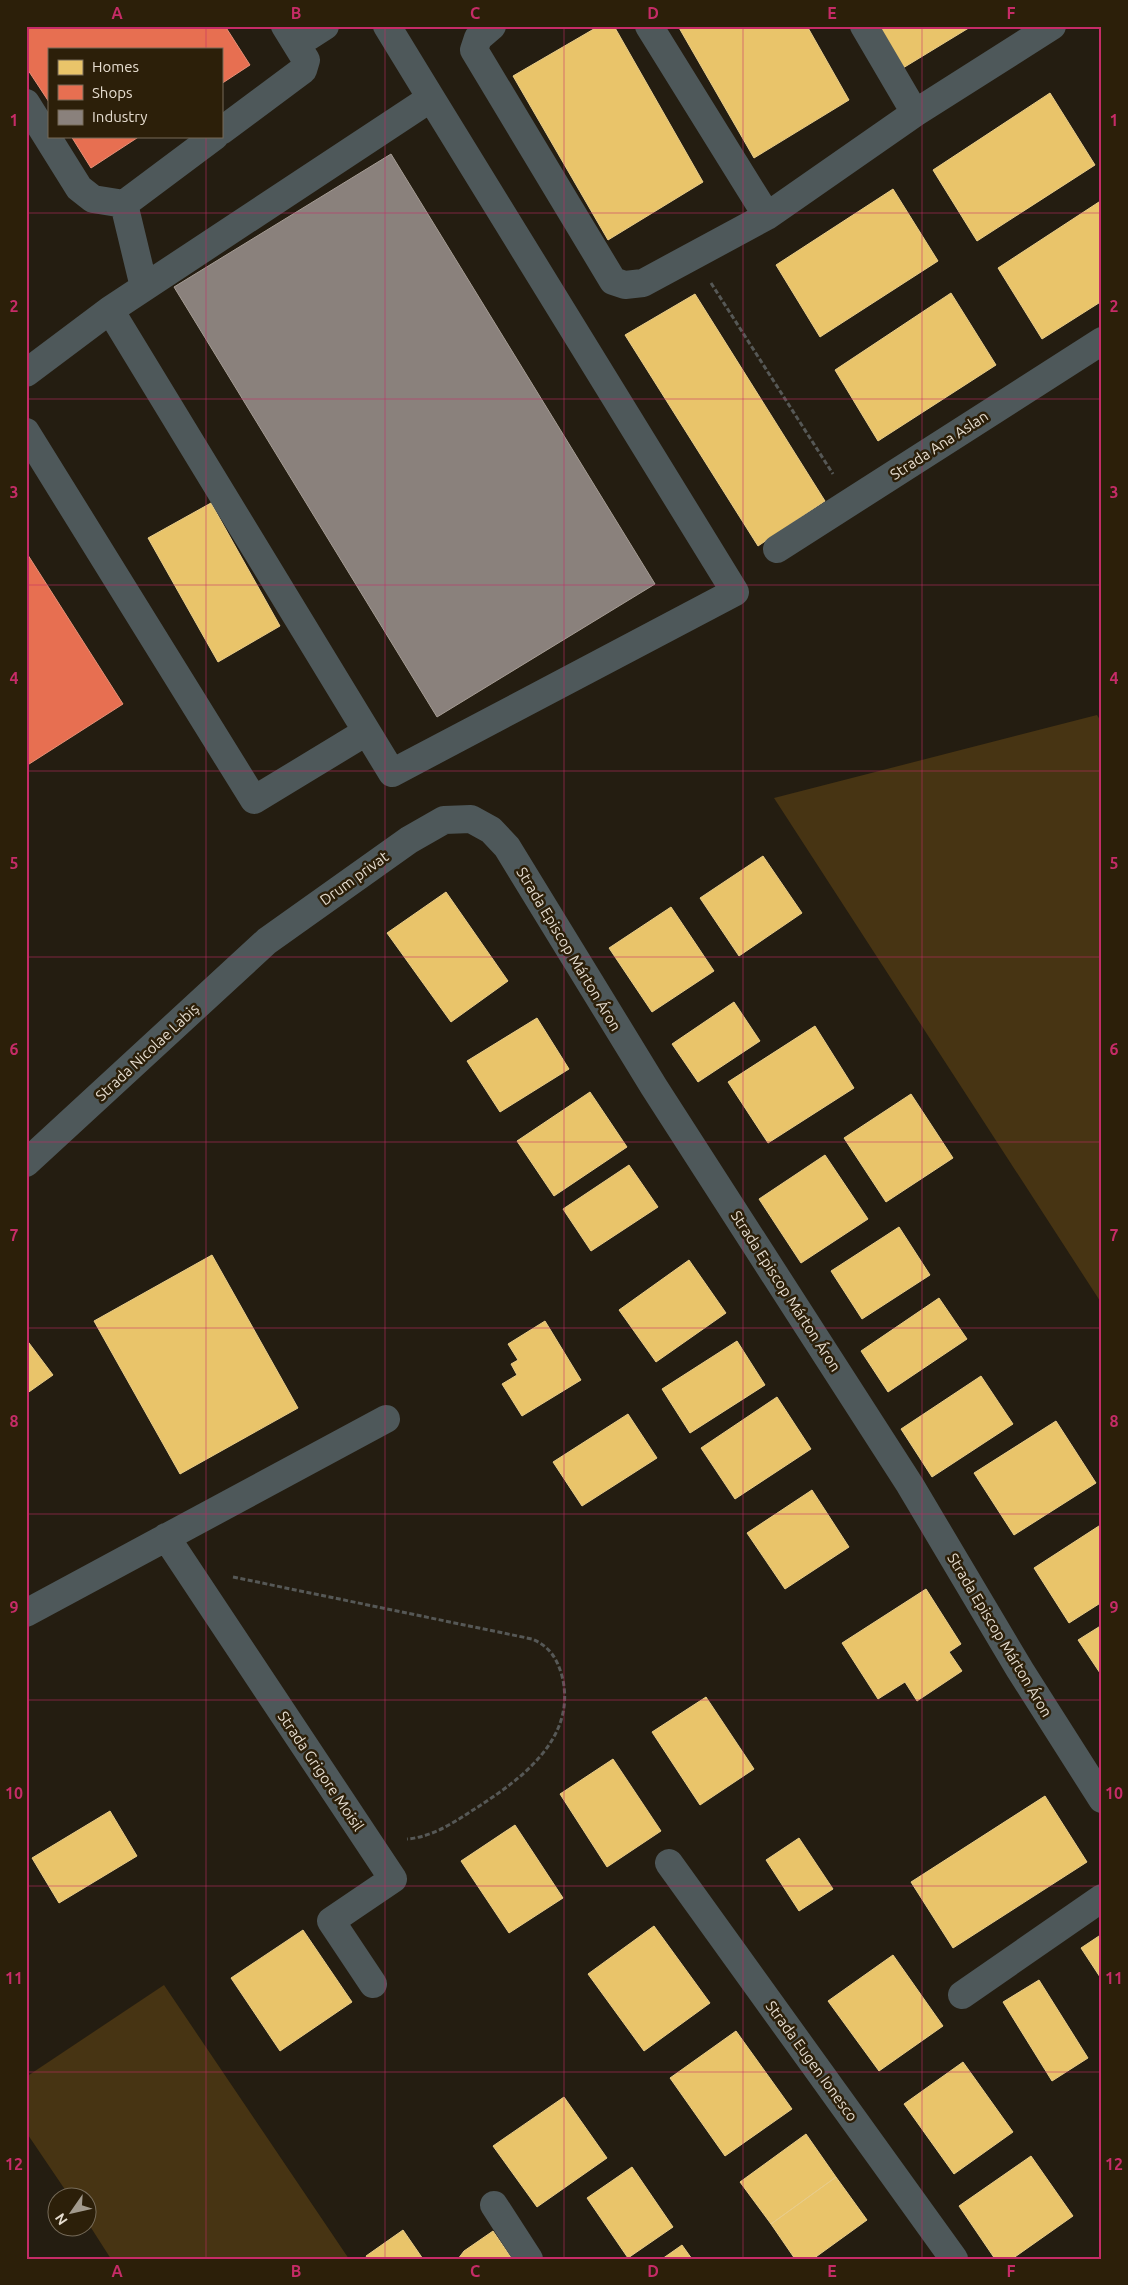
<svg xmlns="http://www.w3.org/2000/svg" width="1128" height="2285" font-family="Ubuntu,sans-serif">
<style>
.green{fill:#473413}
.homes{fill:#e9c46a;stroke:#e8cc89}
.shops{fill:#e76f51;stroke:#e79077}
.industry{fill:#8a817c;stroke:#a69d95}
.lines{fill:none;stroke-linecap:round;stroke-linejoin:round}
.path{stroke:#565856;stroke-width:3;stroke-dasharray:5 2.5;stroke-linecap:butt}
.minor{stroke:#4e585a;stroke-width:28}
.grid{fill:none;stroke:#c62c67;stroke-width:1;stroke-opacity:0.55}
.labels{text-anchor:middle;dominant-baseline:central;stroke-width:5;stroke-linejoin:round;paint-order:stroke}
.street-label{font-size:15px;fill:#e6ddd0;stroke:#2c1f09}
.neatline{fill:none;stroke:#c62c67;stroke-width:2}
.grid-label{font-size:16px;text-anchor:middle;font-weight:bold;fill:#c62c67}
</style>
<rect width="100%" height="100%" fill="#241d11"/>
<path class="green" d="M1097 715 1102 723V1304L774 798Z
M164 1985 349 2259H111L88 2223V2198L70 2197 26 2132V2077Z"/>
<path class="homes" d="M599 26H614L703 182 608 240 513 76Z
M678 26H807L849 100 754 158Z
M879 26H972L903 68Z
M1050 93 1095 165 977 241 933 170Z
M893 189 938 261 820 337 776 265Z
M1102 200V301L1042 339 998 268Z
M951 293 996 365 878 441 835 370Z
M695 294 825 501 758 546 625 335Z
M211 503 280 626 218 662 148 538Z
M763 856 802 913 739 956 700 898Z
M446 892 508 981 451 1022 387 933Z
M671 907 714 971 652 1012 609 948Z
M734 1002 760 1041 698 1082 672 1044Z
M537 1018 569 1069 500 1112 467 1061Z
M815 1026 854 1088 768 1143 728 1082Z
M590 1092 627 1147 554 1196 517 1141Z
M911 1094 953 1158 886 1202 844 1138Z
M825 1155 868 1219 801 1263 759 1199Z
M629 1165 658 1207 591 1251 563 1209Z
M899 1227 930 1275 862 1319 831 1271Z
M212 1255 298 1408 180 1474 94 1321Z
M689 1260 726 1313 656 1362 619 1310Z
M939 1298 967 1339 888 1392 861 1351Z
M545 1321 581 1380 522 1416 502 1384 517 1375 511 1364 518 1360 508 1344Z
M26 1339 53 1375 26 1394Z
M737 1341 765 1385 690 1433 662 1389Z
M981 1376 1013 1424 932 1477 901 1429Z
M777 1397 811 1449 735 1499 701 1448Z
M628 1414 657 1458 582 1506 553 1462Z
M1056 1421 1096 1483 1014 1535 974 1473Z
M812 1490 849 1547 785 1589 747 1533Z
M1102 1524V1602L1069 1623 1034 1568Z
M926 1589 961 1644 949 1652 962 1671 917 1701 905 1682 878 1699 842 1643Z
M1102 1625V1676L1078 1640Z
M706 1697 754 1769 700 1805 652 1732Z
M613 1759 661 1831 607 1867 560 1794Z
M1045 1796 1087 1862 953 1948 911 1882Z
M110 1811 137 1856 59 1903 32 1858Z
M515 1825 563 1898 509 1933 461 1861Z
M799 1838 833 1889 799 1911 766 1860Z
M654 1926 710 2003 644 2051 588 1974Z
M303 1930 352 2002 280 2051 231 1978Z
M1102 1934V1980L1081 1948Z
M893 1955 943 2026 879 2071 828 2001Z
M1039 1980 1088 2058 1052 2081 1003 2002Z
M736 2031 792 2109 725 2156 670 2078Z
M963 2062 1013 2132 954 2174 904 2104Z
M564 2097 607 2158 537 2207 493 2146Z
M806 2134 836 2177 771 2224 740 2182Z
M1031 2156 1073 2216 1012 2259H995L959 2206Z
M632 2167 673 2227 628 2258 587 2198Z
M836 2177 867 2220 813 2259H795L771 2224Z
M403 2230 423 2259H368L366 2256Z
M493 2231 512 2259H458L464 2251Z
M682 2245 692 2259H662Z"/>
<path class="shops" d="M26 26H225L250 65 221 84V49H49V102L26 67Z
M71 136H140L91 168Z
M26 552 123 704 26 766Z"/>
<path class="industry" d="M391 154 655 584 437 717 174 287Z"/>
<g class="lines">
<path class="path" d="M711 283 833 474
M233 1577 532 1639C549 1646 557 1658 562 1676 578 1739 519 1781 473 1810 453 1823 432 1837 407 1839"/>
<path class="minor" d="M387 26 431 98 735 592 392 773 110 310 431 98
M492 26 478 38 474 50 613 281 625 285 643 283 767 216 915 113 1052 26
M649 26 767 216
M864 26 915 113
M297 44 325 26
M26 103 79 188 93 199 124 204 215 136
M221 131 303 70 306 60 285 26
M124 204 144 287
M26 373 110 310
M26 432 254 800 366 732
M777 549 1102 341
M26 1163 267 941 409 840 444 820 471 819 491 830 507 847 654 1087 910 1485 1020 1670 1102 1799
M166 1537 393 1879 331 1921 373 1984
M26 1613 386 1419
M669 1863 954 2259
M962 1995 1102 1898
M494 2205 529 2259"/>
</g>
<path class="grid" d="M206 26V49M385 26V2259M564 26V2259M743 26V2259M922 26V2259M206 136V2259M26 213H1102M26 399H1102M26 585H1102M26 771H1102M26 957H1102M26 1142H1102M26 1328H1102M26 1514H1102M26 1700H1102M26 1886H1102M26 2072H1102"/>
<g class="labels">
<g class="street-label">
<text transform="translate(939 445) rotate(-33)">Strada Ana Aslan</text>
<text transform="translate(354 878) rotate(-36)">Drum privat</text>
<text transform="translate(569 949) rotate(59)">Strada Episcop Márton Áron</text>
<text transform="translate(147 1052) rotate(-43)">Strada Nicolae Labiș</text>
<text transform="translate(786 1291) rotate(57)">Strada Episcop Márton Áron</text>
<text transform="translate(1000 1635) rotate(59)">Strada Episcop Márton Áron</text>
<text transform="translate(321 1771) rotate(56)">Strada Grigore Moisil</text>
<text transform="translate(812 2061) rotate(54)">Strada Eugen Ionesco</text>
</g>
</g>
<rect width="1128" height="2285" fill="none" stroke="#2c1f09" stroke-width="55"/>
<rect x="48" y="48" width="175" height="90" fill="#2c1f09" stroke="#766b59"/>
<rect x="58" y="60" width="25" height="15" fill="#e9c46a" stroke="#766b59"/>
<text x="92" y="72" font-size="15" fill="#e6ddd0">Homes</text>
<rect x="58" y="85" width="25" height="15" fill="#e76f51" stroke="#766b59"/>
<text x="92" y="98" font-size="15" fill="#e6ddd0">Shops</text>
<rect x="58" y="110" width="25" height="15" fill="#8a817c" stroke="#766b59"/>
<text x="92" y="122" font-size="15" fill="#e6ddd0">Industry</text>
<g transform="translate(72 2212) rotate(236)"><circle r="24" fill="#2c1f09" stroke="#766b59"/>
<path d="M0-4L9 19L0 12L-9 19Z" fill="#a29a8d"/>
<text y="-8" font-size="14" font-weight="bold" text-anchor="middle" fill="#e6ddd0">N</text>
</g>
<rect x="28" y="28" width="1072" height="2230" class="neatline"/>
<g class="grid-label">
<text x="117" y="19">A</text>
<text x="296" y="19">B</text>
<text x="475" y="19">C</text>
<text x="653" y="19">D</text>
<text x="832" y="19">E</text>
<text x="1011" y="19">F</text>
<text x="14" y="126">1</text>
<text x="1114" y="126">1</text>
<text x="14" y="312">2</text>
<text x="1114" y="312">2</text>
<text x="14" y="498">3</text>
<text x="1114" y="498">3</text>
<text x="14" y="684">4</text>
<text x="1114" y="684">4</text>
<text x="14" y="869">5</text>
<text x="1114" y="869">5</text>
<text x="14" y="1055">6</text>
<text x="1114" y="1055">6</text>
<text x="14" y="1241">7</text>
<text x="1114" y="1241">7</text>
<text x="14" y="1427">8</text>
<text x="1114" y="1427">8</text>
<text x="14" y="1613">9</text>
<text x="1114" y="1613">9</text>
<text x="14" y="1799">10</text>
<text x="1114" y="1799">10</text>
<text x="14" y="1984">11</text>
<text x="1114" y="1984">11</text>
<text x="14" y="2170">12</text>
<text x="1114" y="2170">12</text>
<text x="117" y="2277">A</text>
<text x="296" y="2277">B</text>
<text x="475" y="2277">C</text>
<text x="653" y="2277">D</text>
<text x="832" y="2277">E</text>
<text x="1011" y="2277">F</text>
</g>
</svg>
